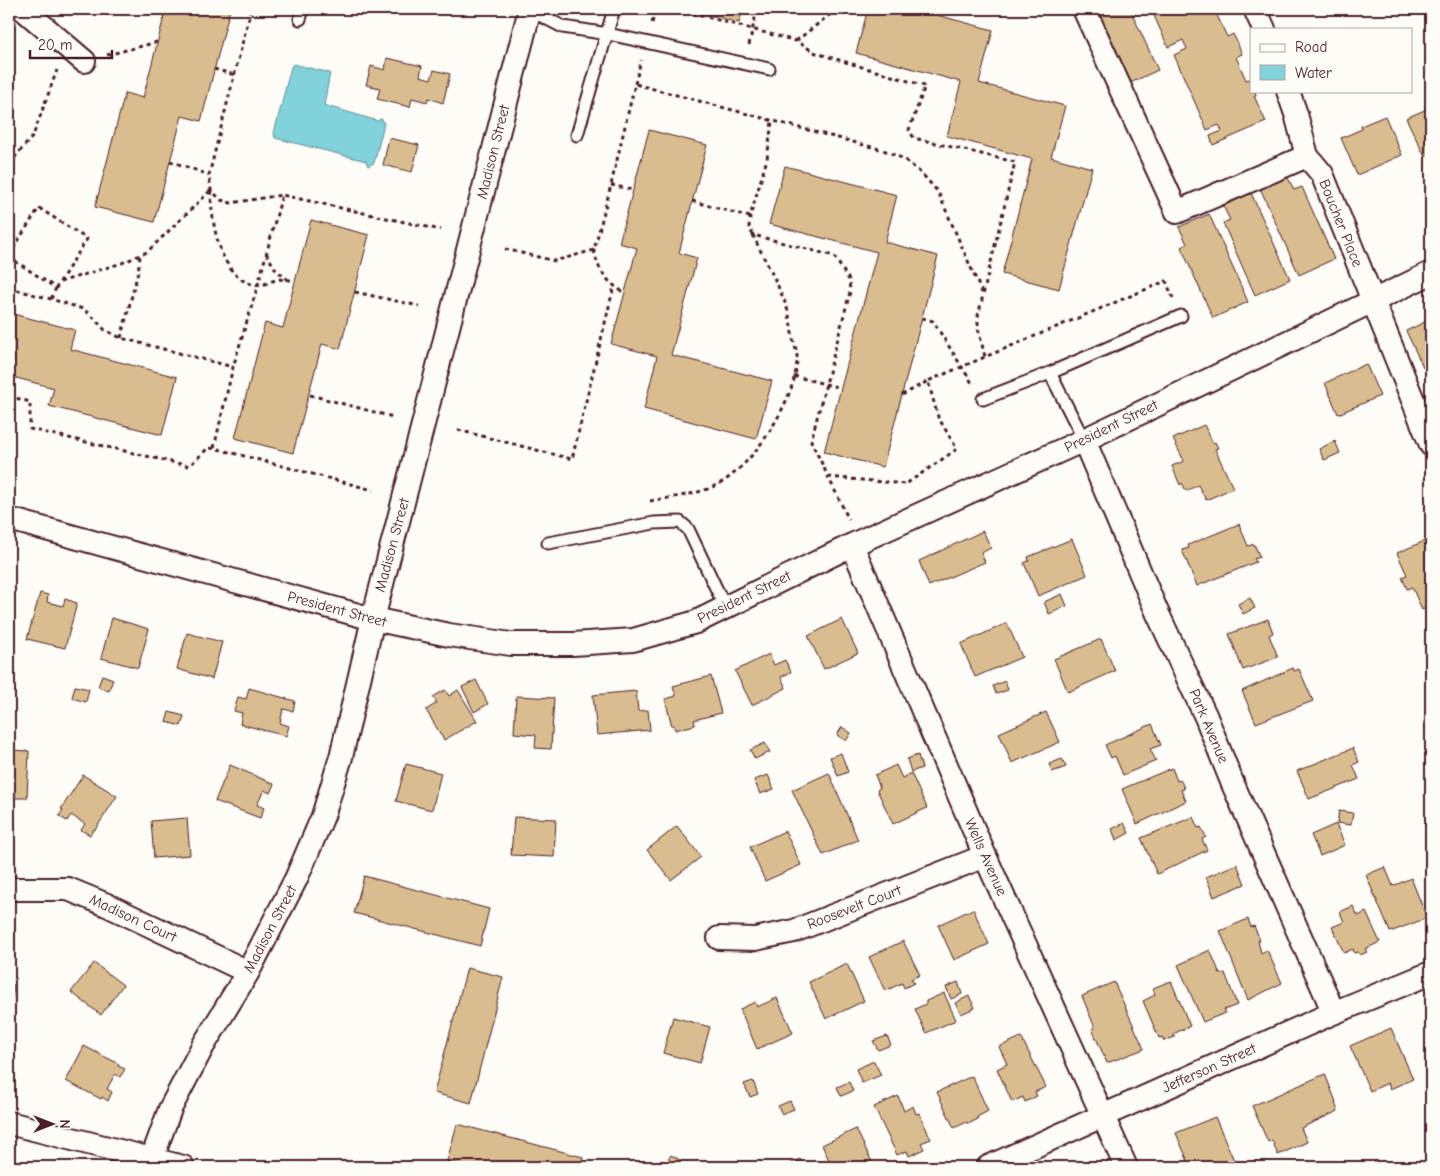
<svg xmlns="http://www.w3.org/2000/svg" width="1440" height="1176" font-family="'Comic Neue',sans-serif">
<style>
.water{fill:#81d2db;stroke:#6b8a95}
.building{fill:#dabd8e;stroke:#4a1f2b}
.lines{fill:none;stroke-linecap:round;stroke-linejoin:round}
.service-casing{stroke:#4a1f2b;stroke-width:15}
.minor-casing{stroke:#4a1f2b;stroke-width:26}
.path{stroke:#4a1f2b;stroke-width:3;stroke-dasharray:4 4;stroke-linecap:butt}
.service{stroke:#fdfcf7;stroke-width:11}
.minor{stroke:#fdfcf7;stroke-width:22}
.labels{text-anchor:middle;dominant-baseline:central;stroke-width:5;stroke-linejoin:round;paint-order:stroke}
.street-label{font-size:15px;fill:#4a1f2b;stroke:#fdfcf7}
</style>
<rect width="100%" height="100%" fill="#fdfcf7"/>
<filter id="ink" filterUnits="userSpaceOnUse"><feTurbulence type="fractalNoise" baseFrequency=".02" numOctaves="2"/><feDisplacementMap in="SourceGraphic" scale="10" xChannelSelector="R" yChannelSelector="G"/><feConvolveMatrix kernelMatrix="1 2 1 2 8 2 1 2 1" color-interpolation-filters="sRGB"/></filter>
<g filter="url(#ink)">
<path class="water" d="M293 64 330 73 324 105 378 121 380 119H382L384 124 374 163 368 166 366 161 275 138 274 133 291 67Z"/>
<path class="building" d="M166 9H230L201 121 182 116 154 222 95 207 125 93 143 98Z
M686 9H743L739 23Z
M868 9H914L993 30 979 83 1065 106 1051 157 1092 168 1059 289 1002 274 1032 159 947 136 961 82 856 53Z
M1096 9H1130L1158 70 1130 83Z
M1151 9H1218L1219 12 1216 13 1227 37 1233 34 1236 40 1242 54 1236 57 1246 80 1249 79 1251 83V91H1255L1256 95 1254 96 1266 122 1213 145 1210 136 1222 131 1219 125 1207 130 1174 55 1187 49 1183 40 1168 47Z
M1431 19V32L1426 22Z
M387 58 422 66 420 76 431 79 434 70 450 74 443 103 428 98 427 102 412 98 410 107 377 99 380 88 366 85 371 66 385 70Z
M1427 109 1430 115 1431 114V154L1425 157 1406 118Z
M1385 116 1402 155 1357 175 1341 138 1362 129 1361 126Z
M649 130 707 145 679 253 697 258 671 355 772 381 756 439 644 409 657 356 611 344 637 248 619 243Z
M389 138 419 145 412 172 383 165Z
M785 166 897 195 885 242 938 256 883 467 824 452 877 252 769 224Z
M1287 176 1294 190 1302 187 1334 259 1299 275 1260 188Z
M1251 193 1290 279 1255 295 1223 223 1230 220 1223 206Z
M1209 214 1248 302 1213 318 1181 247 1187 244 1179 227Z
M311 220 369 235 340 349 322 344 293 453 235 438 265 323 283 328Z
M9 313 75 330 70 349 177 377 162 435 49 406 54 388 9 376Z
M1431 319V368L1425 371 1406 331Z
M1366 364 1380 396 1338 414 1325 383Z
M1204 425 1213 443 1215 442 1218 448 1215 449 1233 488 1206 500 1198 485 1186 491 1182 483 1180 485 1172 466 1184 461 1173 439Z
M1335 441 1340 453 1324 460 1319 449Z
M1239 524 1248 546 1254 544 1260 557 1254 559 1256 562 1197 586 1182 550 1189 548 1188 545Z
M983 531 991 548 981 553 985 562 929 586 919 561Z
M1072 539 1087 575 1038 596 1024 563 1029 561 1028 557Z
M1427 540 1431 550V606L1422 610 1412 587 1407 589 1402 577 1407 575 1397 553Z
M40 593 48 595 47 602 63 606 65 599 77 603 65 648 27 639Z
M1062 594 1067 606 1049 614 1044 602Z
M1250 598 1255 608 1243 614 1238 604Z
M112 618 149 629 138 668 101 658Z
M842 619 858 653 824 669 808 636Z
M1268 619 1273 633 1269 635 1278 657 1243 670 1229 634Z
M1007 623 1022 657 975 677 961 644Z
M187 633 222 642 212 679 177 669Z
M1101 639 1115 671 1068 692 1054 659Z
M769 654 774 665 785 660 791 672 781 677 786 688 752 705 735 671Z
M1293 668 1294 671 1299 669 1313 701 1256 723 1242 691Z
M102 675 113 679 109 691 98 687Z
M711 676 721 713 694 720 695 725 675 730 674 725 672 726 665 699 676 696 673 686Z
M476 680 488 704 474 712 462 687Z
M1005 681 1008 690 996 694 993 686Z
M75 686 89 689 86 702 72 698Z
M249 688 295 701 293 711 283 709 280 723 289 726 286 736 240 724 242 713 234 711 238 697 246 699Z
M445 690 449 696 458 690 477 721 444 740 426 710 437 703 433 697Z
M636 691 638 711 648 710 650 730 597 735 593 695Z
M516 696 554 698 551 749 535 748 536 735 514 733Z
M169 712 184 716 181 726 166 722Z
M1046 712 1060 742 1012 763 999 733Z
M1431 720V732L1427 722Z
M1152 724 1161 745 1150 749 1156 761 1123 775 1115 756 1111 758 1105 745Z
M842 727 851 733 846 741 837 735Z
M765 743 770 752 755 759 750 750Z
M1353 748 1359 762 1353 765 1359 779 1309 799 1297 771Z
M9 750 29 751 27 798H10Z
M841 753 848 772 838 776 830 757Z
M918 755 922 768 911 772 907 759Z
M1062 759 1066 767 1052 772 1049 764Z
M406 764 441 773 432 810 396 801Z
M230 765 274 784 270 793 264 790 257 805 264 808 260 818 215 801Z
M896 765 902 778 911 773 927 808 893 824 877 790 880 788 875 775Z
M1172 768 1177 781 1180 780 1183 785 1184 789 1181 790 1186 801 1137 824 1122 789Z
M829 773 858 840 823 855 792 790Z
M83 775 117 796 95 830 94 829 90 835 81 830 85 824 71 815 67 821 59 816 63 810 61 809Z
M768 775 774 789 760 794 754 780Z
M1339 811 1353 813 1351 825 1337 823Z
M514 817 556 819 554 857 511 855Z
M1193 817 1198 828 1201 827 1206 837 1202 839 1207 850 1157 874 1141 838Z
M187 818 190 855 154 858 151 821Z
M1124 823 1129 833 1116 840 1112 829Z
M1336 824 1345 845 1320 856 1311 835Z
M677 826 701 857 671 880 647 850Z
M785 831 801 865 765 881 750 847Z
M1237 864 1245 884 1214 897 1206 877Z
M1385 867 1393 886 1411 878 1427 918 1390 932 1366 875Z
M364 876 489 909 480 946 354 913Z
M1353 906 1358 916 1366 912 1380 942 1365 949 1367 952 1360 955 1358 952 1354 953 1353 949 1344 953 1332 927 1344 922 1340 912Z
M973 909 989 944 954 960 938 925Z
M1248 919 1251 927 1254 926 1260 940 1258 941 1261 953 1267 950 1282 983 1248 1000 1220 931Z
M903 941 920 975 911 979 914 983 904 988 902 983 885 991 869 957Z
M1210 950 1220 974 1225 973 1237 1005 1224 1010 1225 1013 1203 1022 1178 965Z
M94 963 123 985 101 1015 71 992Z
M847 964 864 1001 826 1019 809 982Z
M467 968 503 977 471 1103 434 1093Z
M1171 981 1190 1026 1173 1034 1175 1037 1164 1041 1162 1037 1159 1038 1143 1001 1155 995 1153 988Z
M958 982 962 994 951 999 946 987Z
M1114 982 1144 1049 1107 1063 1092 1029 1095 1028 1082 996Z
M9 985H14L9 1025Z
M944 993 956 1020 926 1033 915 1009 926 1004V1001Z
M969 996 975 1008 961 1014 955 1003Z
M777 998 793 1033 757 1049 740 1009 755 1002 757 1007Z
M673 1017 710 1027 700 1063 663 1053Z
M1391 1028 1413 1079 1390 1089 1388 1083 1370 1091 1350 1046Z
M887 1036 891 1045 878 1050 873 1041Z
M1021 1037 1046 1087 1035 1092 1037 1096 1025 1102 1023 1097 1012 1102 997 1069 1007 1064 999 1047Z
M84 1046 119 1064 118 1066 125 1069 120 1077 115 1074 107 1089 112 1092 108 1101 102 1097 101 1099 66 1081Z
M874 1061 881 1075 862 1083 856 1069Z
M1325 1074 1336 1102 1335 1103 1338 1111 1301 1128 1307 1142 1278 1155 1272 1140 1268 1142 1252 1106Z
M972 1076 988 1111 977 1117 978 1119 968 1124 967 1122 954 1128 937 1092Z
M753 1081 758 1094 750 1097 744 1084Z
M849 1082 853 1091 841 1096 837 1087Z
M898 1096 904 1111 913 1106 916 1114 919 1113 931 1139 921 1143 924 1149 909 1156 907 1151 897 1155 874 1107Z
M790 1101 794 1109 782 1114 778 1106Z
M1215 1117 1237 1167H1199L1197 1163 1190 1166 1176 1133Z
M457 1124 583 1157 581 1167H470L447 1161Z
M856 1129 873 1164 865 1167H832L822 1145Z
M671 1155 682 1161 678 1167H671L665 1164Z
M800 1159 804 1167H782Z"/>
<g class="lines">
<defs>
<path id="service" d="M530 10 563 27 608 34 769 69
M300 19 303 9
M577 135 614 9
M1050 373 1181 316
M983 399 1050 373 1084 440
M548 543 654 523 680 522 688 529 725 607"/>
<path id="minor" d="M23 9 84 61
M1084 9 1177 212 1307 156
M1255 9 1264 29
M1288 91 1296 114 1307 156 1322 174 1431 445
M1084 440 1157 612 1206 717 1232 782 1327 997 1333 1013
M9 519 373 619 449 635 511 644H573L633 640 696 622 852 545 1084 440 1431 273
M852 545 985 856 1126 1167
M12 889H68L107 905 248 972
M719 938 755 939 794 931 985 856
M9 1123 183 1167
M149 1167 170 1109 203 1046 248 972 296 879 323 816 341 757 373 619 530 9
M988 1167 1333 1013 1431 973"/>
</defs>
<use href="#service" class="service-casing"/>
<use href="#minor" class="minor-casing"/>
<path class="path" d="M251 9 209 175 211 190 221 200 231 203 282 195 441 230
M677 9 796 41 816 53 925 86 909 130 914 138 1015 162 978 316V328L985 357 1166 281 1173 298
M65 13 76 9
M652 23 656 9
M796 41 837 9
M749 45 757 9
M107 55 157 42
M214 69 235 75
M635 84 641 60
M170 161 209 175
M9 164 33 136 57 70
M611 185 633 190
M211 191C211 220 219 281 257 285 264 286 270 281 276 280 282 278 289 280 295 281
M692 201 750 217
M753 235 749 227 750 217 767 159 772 121
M9 241 15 245
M505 249 555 261 594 250 611 185 635 84 883 150 904 159 922 174 938 192 982 293
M594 250C597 269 607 283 625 293
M266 253 276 270 287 279
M9 255 39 208 87 239 56 288 9 257
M60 282 122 263 147 252 211 190
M9 288 51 299 83 309 91 315 105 330 121 338 233 367
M355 292 419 306
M51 299 56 288
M922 318 933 321 972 383
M121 338 138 272 140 256
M794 376 837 387
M310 395 393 417
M902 395 928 381
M9 396 30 402V429L189 466 207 449 214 448 373 490
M458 430 572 459 614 286
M214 448 233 367 258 285 282 195
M828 477 906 484 957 449 938 417 928 381 985 357
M650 501C672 497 696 495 717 485 753 467 798 397 797 357 797 350 794 344 793 338 791 328 790 317 787 308 778 283 764 259 753 235L834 256 849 280 850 292 811 441 849 520"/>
<use href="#service" class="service"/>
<use href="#minor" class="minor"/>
</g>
</g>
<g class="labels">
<g class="street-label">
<text transform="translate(493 152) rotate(-76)">Madison Street</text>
<text transform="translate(1341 223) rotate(68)">Boucher Place</text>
<text transform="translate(1111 426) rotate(-26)">President Street</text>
<text transform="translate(392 545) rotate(-75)">Madison Street</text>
<text transform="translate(744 597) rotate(-26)">President Street</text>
<text transform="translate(337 609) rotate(15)">President Street</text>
<text transform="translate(1209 726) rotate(67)">Park Avenue</text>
<text transform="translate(986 857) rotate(66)">Wells Avenue</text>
<text transform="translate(854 907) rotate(-21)">Roosevelt Court</text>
<text transform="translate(133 918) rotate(25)">Madison Court</text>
<text transform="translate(270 929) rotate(-62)">Madison Street</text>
<text transform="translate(1209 1068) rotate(-24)">Jefferson Street</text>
</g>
</g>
<rect width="1440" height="1176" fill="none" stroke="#fdfcf7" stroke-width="30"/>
<rect x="15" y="15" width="1410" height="1146" fill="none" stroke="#4a1f2b" stroke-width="2" filter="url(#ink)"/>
<rect x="1250" y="28" width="162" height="65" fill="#fdfcf7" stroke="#b5a4a5"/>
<rect x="1260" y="44" width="25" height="8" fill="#fdfcf7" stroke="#b5a4a5"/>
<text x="1295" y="52" font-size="15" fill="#4a1f2b">Road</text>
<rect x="1260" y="65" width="25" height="15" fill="#81d2db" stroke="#b5a4a5"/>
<text x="1295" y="78" font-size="15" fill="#4a1f2b">Water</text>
<g transform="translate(52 1124) rotate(90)" stroke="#fdfcf7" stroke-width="4" paint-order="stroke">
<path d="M0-4L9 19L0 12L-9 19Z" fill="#4a1f2b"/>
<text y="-8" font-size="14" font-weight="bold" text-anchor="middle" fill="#4a1f2b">N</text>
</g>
<path d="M30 50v8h82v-8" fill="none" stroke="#4a1f2b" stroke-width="2.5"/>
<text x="38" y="50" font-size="15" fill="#4a1f2b" stroke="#fdfcf7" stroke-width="4" paint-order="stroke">20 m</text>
</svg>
